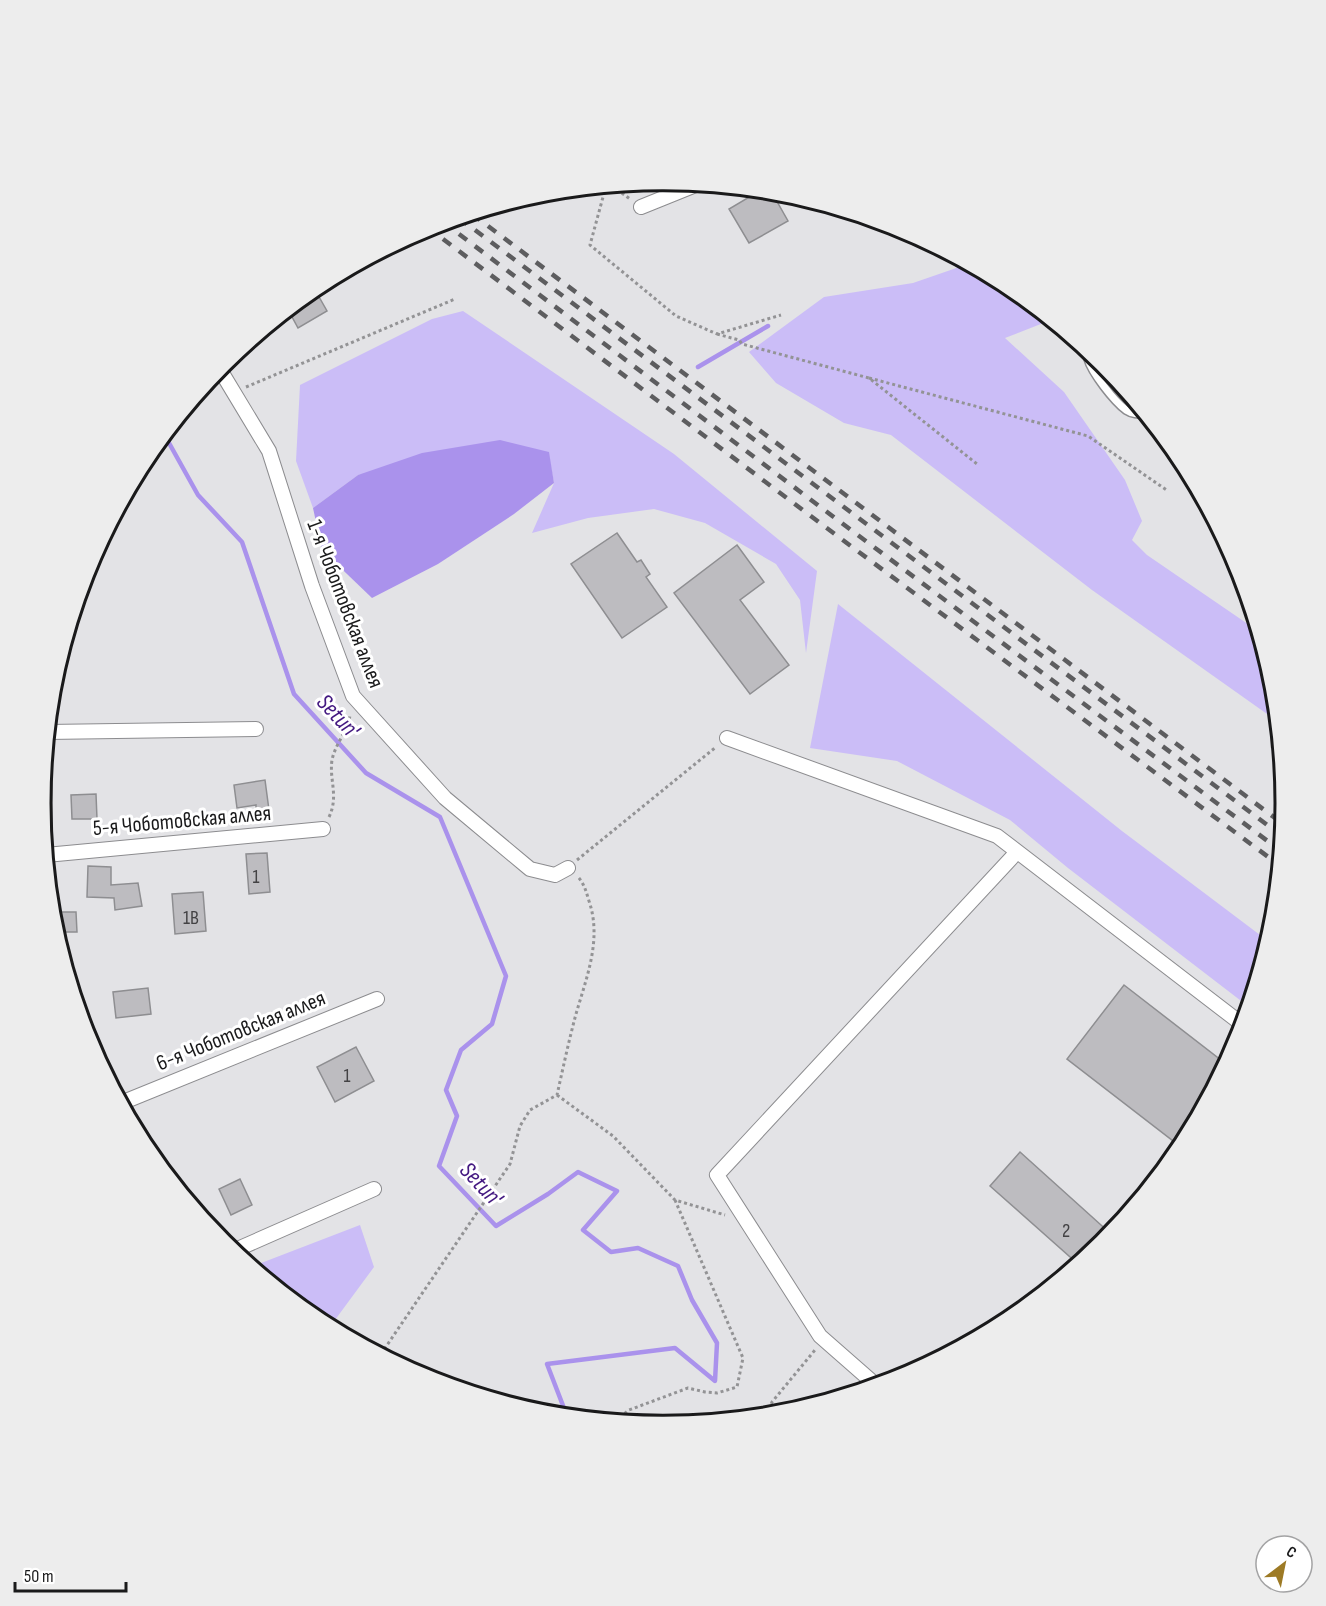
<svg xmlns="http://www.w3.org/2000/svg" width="1326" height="1606" font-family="'Sofia Sans Condensed',sans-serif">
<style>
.green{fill:#cbbdf7}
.water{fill:#aa92ec}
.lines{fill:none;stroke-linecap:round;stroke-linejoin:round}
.stream{stroke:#aa92ec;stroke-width:4.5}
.building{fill:#bdbcc0;stroke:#8e8e91;stroke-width:1.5}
.service-casing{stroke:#8c8c8f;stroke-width:10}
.minor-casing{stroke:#8c8c8f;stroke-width:16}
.path{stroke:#939395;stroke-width:3;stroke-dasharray:3 3;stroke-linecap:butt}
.service{stroke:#fff;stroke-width:7}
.minor{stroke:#fff;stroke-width:14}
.rail{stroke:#5d5d5f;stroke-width:4.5;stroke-dasharray:10 10;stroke-linecap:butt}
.labels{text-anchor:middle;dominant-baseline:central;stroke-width:6;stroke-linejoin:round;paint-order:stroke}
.number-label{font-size:20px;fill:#434244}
.street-label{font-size:22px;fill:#1a1a1b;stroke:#fff}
.water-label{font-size:24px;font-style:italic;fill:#441981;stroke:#fff}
.rim{fill:none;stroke:#1a1a1b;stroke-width:3}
</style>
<rect width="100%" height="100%" fill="#e3e3e6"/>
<path class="green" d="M968 264 1009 286 1051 320 1005 338 1064 392 1125 480 1142 521 1132 540 1147 555 1258 631 1274 682 1277 721 1092 590 891 435 844 423 776 383 749 352 824 297 913 283Z
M463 311 674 454 817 571 806 653 800 600 776 564 705 523 654 509 588 518 532 533 554 483 548 452 358 475 313 508 296 461 300 385 432 319Z
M838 604 1122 831 1268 941 1249 1007 1068 868 1010 820 897 761 810 748Z
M360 1225 374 1267 332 1324V1329L317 1320 251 1267Z"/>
<path class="water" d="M500 440 549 452 554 483 514 514 438 564 372 598 322 550 313 508 358 475 422 453Z"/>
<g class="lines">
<path class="stream" d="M698 367 768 326
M164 434 198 495 242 542 294 694 366 773 440 817 506 976 492 1024 461 1050 446 1090 457 1116 439 1166 496 1226 548 1194 578 1172 617 1191 583 1230 611 1252 638 1248 678 1266 692 1300 717 1343 715 1381 675 1348 547 1364 567 1416"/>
</g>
<path class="building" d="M761 190 771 191 788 221 749 243 729 209Z
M314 288 327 311 298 328 291 315 298 311 295 304Z
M617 533 637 562 641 560 650 574 646 577 667 607 622 638 571 564Z
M737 545 764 582 740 600 789 665 750 694 674 593Z
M265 780 269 810 256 811V805L237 808 234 785Z
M96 794 97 819H72L71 795Z
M267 853 270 892 249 894 246 854Z
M88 866 111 867V885L138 883 142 906 115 910 114 898 87 897Z
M203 892 206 931 175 934 172 894Z
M61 912H76L77 932H62Z
M1124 985 1226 1064 1181 1147 1067 1059Z
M148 988 151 1014 116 1018 113 992Z
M356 1047 374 1081 335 1102 317 1067Z
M1020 1152 1111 1234 1103 1243 1078 1264 990 1186Z
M240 1179 252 1205 231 1215 219 1189Z"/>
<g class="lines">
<defs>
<path id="service" d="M1091 353 1088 359C1092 373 1114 401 1126 410 1132 414 1138 414 1145 414"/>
<path id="minor" d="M641 207 698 184
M219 368 269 451 312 586 353 696 445 798 530 869 555 875 568 868
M47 732 256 729
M727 738 997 836 1243 1025
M44 840 45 752
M46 855 323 829
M121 1103 377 999
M233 1251 374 1189
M877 1386 820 1336 717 1175 1017 852"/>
</defs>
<use href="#service" class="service-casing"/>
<use href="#minor" class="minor-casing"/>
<path class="path" d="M606 186 590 245 676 316 717 334 781 315
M612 186 630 199
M717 334 739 340 742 344 869 378 977 464
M869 378 1088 436 1168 491
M246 387 455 299
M329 817C339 796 329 780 332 760 335 744 348 731 350 715
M577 860 716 747
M557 1095 613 1136 675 1200 725 1215
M381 1354 510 1164 520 1126 530 1110 557 1095C563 1068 569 1040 576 1014 587 976 602 939 589 901 586 891 584 883 577 876
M767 1415 772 1402 815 1350
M615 1421 629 1410 688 1388 705 1392 717 1393 737 1387 743 1358 675 1200"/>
<use href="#service" class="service"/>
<use href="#minor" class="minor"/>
<path class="rail" d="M472 214 1283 824
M459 218 1282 836
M443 222 831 515 1281 851
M427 227 824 526 1279 865"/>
</g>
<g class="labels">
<g class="number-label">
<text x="256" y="877">1</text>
<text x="191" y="918">1В</text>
<text x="347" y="1076">1</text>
<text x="1066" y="1231">2</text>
</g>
<g class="street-label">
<text transform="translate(345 604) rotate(69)">1-я Чоботовская аллея</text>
<text transform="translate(182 821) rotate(-5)">5-я Чоботовская аллея</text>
<text transform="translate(241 1031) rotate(-22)">6-я Чоботовская аллея</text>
</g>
<g class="water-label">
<text transform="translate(338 716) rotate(47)">Setun'</text>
<text transform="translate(481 1184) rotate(47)">Setun'</text>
</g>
</g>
<path d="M0 0H1326V1606H0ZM51 803a612 612 0 1 1 1224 0a612 612 0 1 1-1224 0Z" fill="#ededed" fill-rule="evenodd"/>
<path class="rim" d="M51 803a612 612 0 1 1 1224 0a612 612 0 1 1-1224 0Z"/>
<g transform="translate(1284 1564) rotate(32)"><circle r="28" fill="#ffffff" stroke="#a3a3a4" stroke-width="1.5"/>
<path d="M0-4.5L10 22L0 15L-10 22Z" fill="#9d7a25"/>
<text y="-9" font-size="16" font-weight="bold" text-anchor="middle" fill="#1a1a1b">С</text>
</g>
<path d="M15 1582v9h111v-9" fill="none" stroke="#1a1a1b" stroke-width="3"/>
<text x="24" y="1582" font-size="18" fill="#1a1a1b" stroke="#ffffff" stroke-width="4.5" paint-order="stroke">50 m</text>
</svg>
